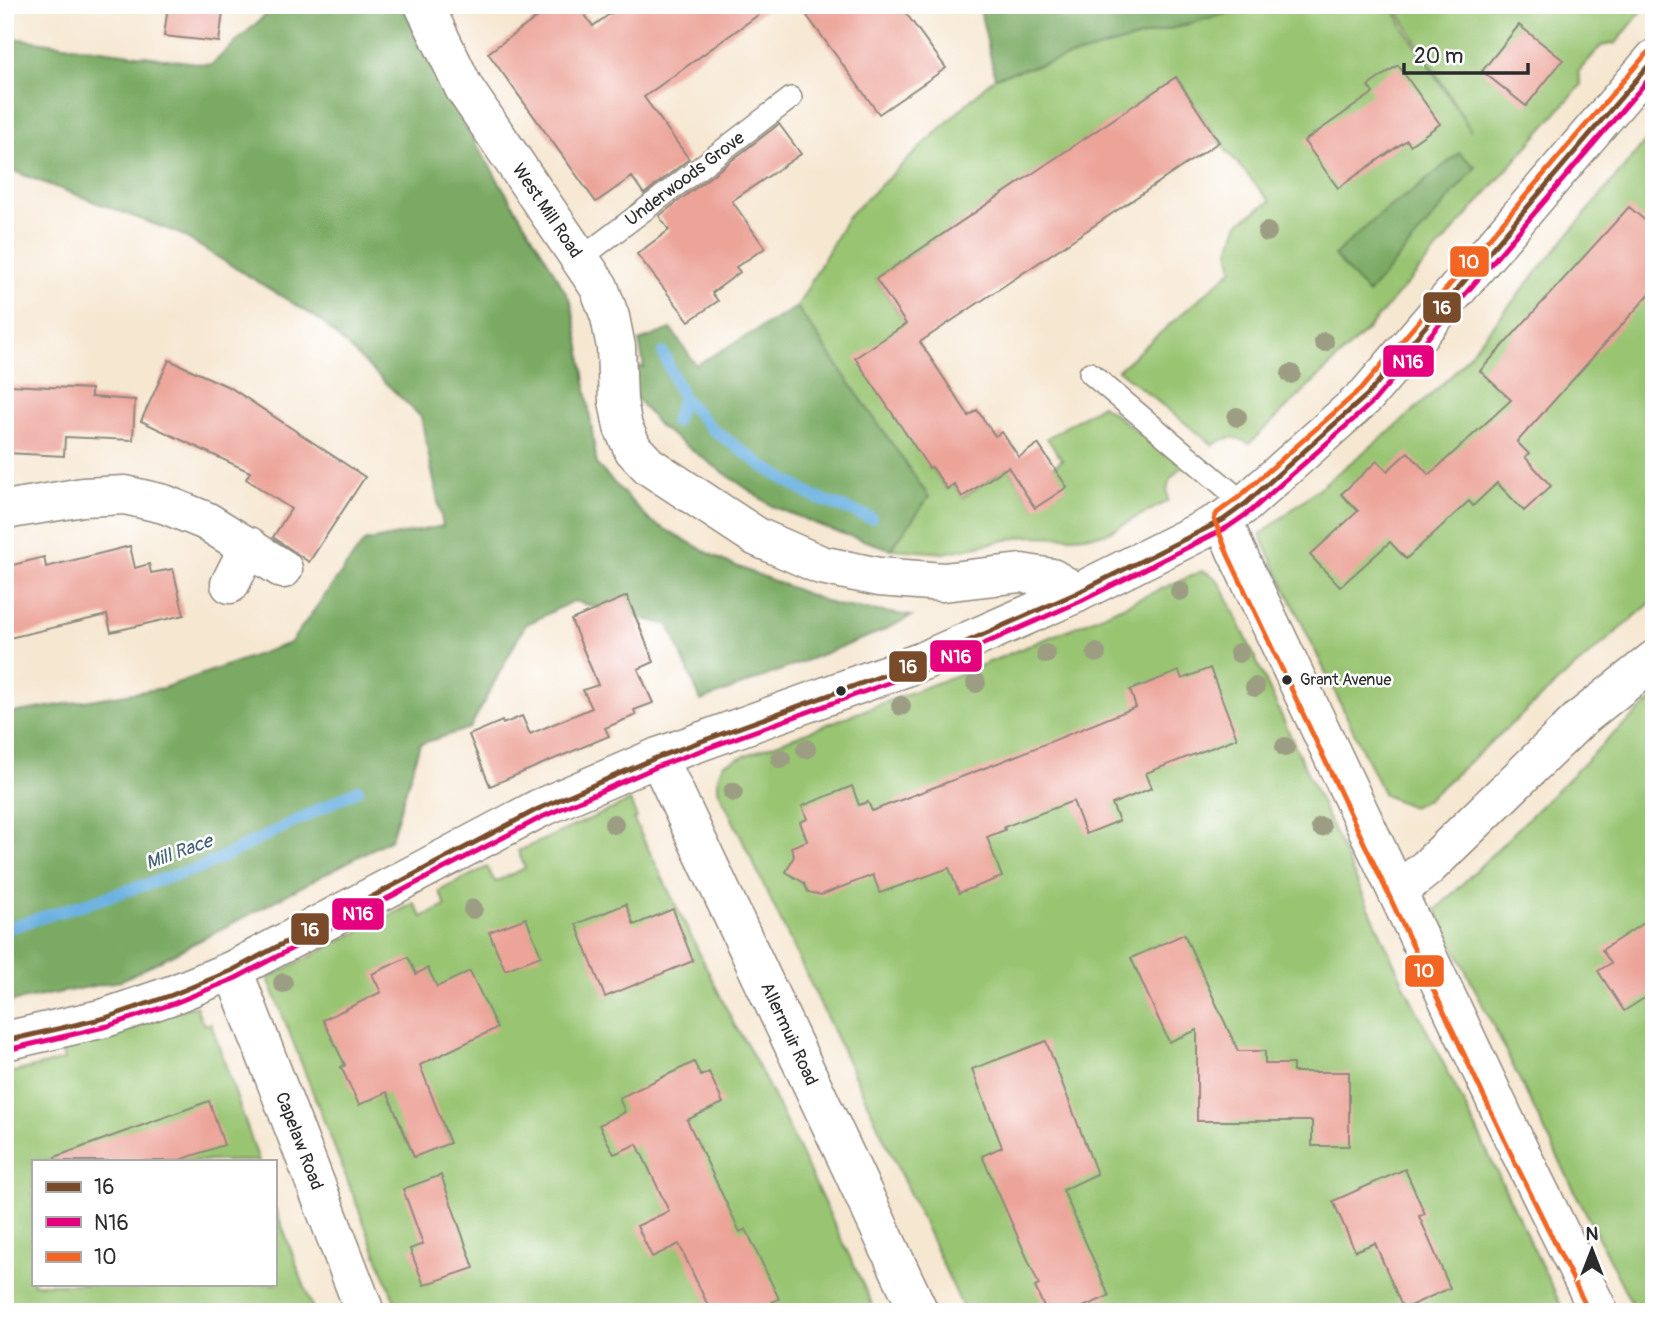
<svg xmlns="http://www.w3.org/2000/svg" width="1659" height="1317" font-family="Pangolin,sans-serif">
<style>
.green{fill:#99c572;stroke:#62784e;stroke-width:2;fill-rule:evenodd}
.forest{fill:#7aaa64;stroke:#526a48;stroke-width:2}
.lines{fill:none;stroke-linecap:round;stroke-linejoin:round}
.stream{stroke:#6bb1e1;stroke-width:12}
.building{fill:#eca398}
.service-casing{stroke:#90897e;stroke-width:24}
.minor-casing{stroke:#90897e;stroke-width:41}
.tertiary-casing{stroke:#90897e;stroke-width:41}
.service{stroke:#fff;stroke-width:21}
.minor{stroke:#fff;stroke-width:38}
.tertiary{stroke:#fff;stroke-width:38}
.bus-1-casing{stroke:#fff;stroke-width:10}
.bus-2-casing{stroke:#fff;stroke-width:10}
.bus-3-casing{stroke:#fff;stroke-width:10}
.bus-1{stroke:#7a4b2a;stroke-width:5}
.bus-2{stroke:#e5007d;stroke-width:5}
.bus-3{stroke:#f26522;stroke-width:5}
.tree{fill:#9c9d83}
.bus-dot{fill:#2b2b2b;stroke:#fff;stroke-width:2.5}
.labels{text-anchor:middle;dominant-baseline:central;stroke-width:5;stroke-linejoin:round;paint-order:stroke}
.bus-label{font-size:16px;fill:#2b2b2b;stroke:#fff;text-anchor:start}
.street-label{font-size:18px;fill:#2b2b2b;stroke:#fff}
.water-label{font-size:19px;font-style:italic;fill:#456174;stroke:#fff}
.line-badge{stroke:#fff;stroke-width:2.5}
.badge-label{font-size:19px;text-anchor:middle;font-weight:bold;fill:#fff}
</style>
<rect width="100%" height="100%" fill="#fff"/>
<filter id="ink" filterUnits="userSpaceOnUse"><feTurbulence type="fractalNoise" baseFrequency=".0143" numOctaves="2"/><feDisplacementMap in="SourceGraphic" scale="14" xChannelSelector="R" yChannelSelector="G"/><feConvolveMatrix kernelMatrix="1 2 1 2 8 2 1 2 1" color-interpolation-filters="sRGB"/></filter>
<filter id="wash" filterUnits="userSpaceOnUse"><feTurbulence type="fractalNoise" baseFrequency=".00686" numOctaves="4" result="noise"/><feDisplacementMap in="SourceGraphic" scale="28" xChannelSelector="R" yChannelSelector="G"/><feGaussianBlur stdDeviation="1.57" result="paint"/><feColorMatrix in="noise" values="0 0 0 0 0 0 0 0 0 0 0 0 0 0 0 0 0 1.4 0 .05"/><feComposite in="paint" operator="in"/></filter>
<g filter="url(#wash)">
<rect width="100%" height="100%" fill="#f6e7d1"/>
<path class="green" d="M1257 5H1392L1403 26 1471 131 1394 5H1647L1616 43 1601 46 1578 72 1581 85 1366 331 1249 444C1235 434 1226 437 1213 445L1118 370 1233 269 1229 250 1239 223 1270 201 1219 142 1177 78 876 279 906 324 929 468 932 467 947 489 954 484 963 497 1008 467 1035 507 1053 467 1062 460 1047 438 1102 405 1184 466C1170 476 1165 484 1168 501L1105 534 1074 537 1026 536 944 553 891 549 928 497 797 307 848 216 995 77Z
M1654 131V600L1567 674 1428 799 1412 807 1384 795 1260 535 1394 428 1452 375Z
M1202 571C1219 576 1223 589 1230 603L1405 987 1470 1116 1564 1312H965L866 1100 718 789V777L723 764 965 672 1089 621Z
M1654 699V1312H1636L1577 1196 1436 910 1611 736Z
M630 801 637 818 634 820 735 1026 747 1044 779 1108 876 1312H399L268 978 414 903 422 917 446 906 439 891 487 867 495 882 525 868 518 851ZM441 1121 450 1142 414 1156 406 1136Z
M196 1006 203 1024H211L259 1161H33V1284H275V1207L314 1312H5V1074L64 1060 60 1043Z"/>
<path class="forest" d="M272 5H402L444 92 549 263 571 302 580 347 597 465 650 521 721 560 835 605 912 616 880 632 701 701 669 625 573 601 525 625 470 728 420 744 391 839 222 929 120 981 5 1003V714L163 688 290 643 364 542 443 526 421 417 320 320 180 234 5 168V37L211 65 272 9Z
M979 5H1257L995 77Z
M1459 153 1476 167 1368 294 1334 255 1385 210 1418 187Z
M797 307 929 497 891 549 834 531 772 506 714 466 660 427 635 396 633 367H644L639 341 671 329 696 365Z"/>
<g class="lines">
<path class="stream" d="M663 353 683 398 712 429 766 468 814 497 871 518
M675 422 683 398
M5 929 205 866 358 790"/>
</g>
<g id="blocks">
<path class="building" d="M168 5H224L219 42 164 36Z
M554 5H578L593 26 622 5H772L644 97 689 159 644 194 632 177 596 202 488 53Z
M799 5H900L946 68 879 114Z
M1519 25 1563 60 1526 106 1482 71Z
M1398 65 1440 124 1410 145 1407 140 1338 188 1304 141 1373 93 1368 86Z
M1176 77 1219 142 920 342 969 416 977 410 995 436 1002 432 1019 457 1038 444 1067 487 1035 508 1008 467 962 497 954 484 947 489 932 467 929 468 855 358 906 324 876 279Z
M779 124 801 154 732 201 765 248 736 267 740 272 712 293 718 301 689 321 637 254 669 230 659 216Z
M1629 207 1654 228V289L1517 442 1529 454 1525 457 1551 486 1524 511 1497 483 1473 506 1469 501 1406 559 1390 542 1340 587 1310 555 1358 511 1341 494 1377 461 1387 471 1408 452 1429 475 1511 400 1480 371Z
M169 360 231 388 365 477 309 562 273 537 291 509 246 479 250 472 141 421Z
M9 385 91 389V397L135 400 133 440 65 437 64 456 6 453Z
M130 546 135 568 149 564 151 573 173 569 184 615 111 632 107 615 5 639V567L44 557 46 567Z
M627 596 654 662 638 669 653 703 634 710 636 715 605 728 609 736 490 786 469 735 502 721 503 724 522 716 530 734 592 708 583 690 598 685 571 620Z
M1210 668 1237 738 1146 773 1152 788 1112 804 1119 821 1086 834 1073 801 1004 827 1005 830 987 837 1002 877 959 893 949 868 880 893 873 875 821 895 808 892 804 883 786 872 794 856 791 847 807 841 800 822 807 819 802 806 852 786 859 805 868 802 872 811 1003 761 1136 707 1130 690 1179 671 1182 679Z
M626 904 634 925 673 909 693 961 605 997 576 924Z
M1654 916V992L1624 1011 1598 971 1611 963 1602 950Z
M526 918 541 956 505 970 489 932Z
M1184 934 1238 1051H1265V1064H1293V1072H1349V1146H1312V1121H1197V1030L1169 1042 1131 958Z
M408 957 416 974 428 968 437 987 470 971 497 1028 420 1065 450 1143 414 1157 387 1092 359 1105 341 1067 345 1065 323 1020 381 992 372 974Z
M1046 1041 1097 1174 1063 1190 1109 1296 1071 1312H1046L1035 1287 1039 1285 982 1156 1002 1147 972 1069Z
M694 1062 701 1076 709 1072 723 1103 687 1120 740 1232 746 1229 779 1299 772 1302 776 1312H711L679 1244 652 1257 637 1226 669 1211 637 1144 614 1154 599 1125 625 1112 619 1098Z
M209 1101 224 1145 177 1161H56L55 1157Z
M1405 1169 1425 1214 1419 1216 1450 1288 1403 1309 1375 1243 1355 1251 1333 1201Z
M441 1175 474 1268 424 1285 410 1249 423 1244 403 1189Z"/>
</g>
</g>
<g filter="url(#ink)">
<use href="#blocks" fill-opacity="0" stroke="#90897e" stroke-width="2"/>
<g class="lines">
<defs>
<path id="service" d="M580 259 791 98
M1090 373 1245 504"/>
<path id="minor" d="M424 5 464 88 599 287 610 317 616 347 618 401 623 427 633 449 649 466 757 537 821 565 879 577 943 582 1021 573 1052 578 1077 593
M5 510 83 497 125 495 164 504 206 521 283 569
M1223 520 1236 551 1520 1152 1599 1312
M230 584 249 546
M658 757 919 1312
M1398 891 1427 868 1580 719 1654 660
M233 970 365 1312"/>
<path id="tertiary" d="M5 1041 105 1018 172 995 233 970 538 809 658 757 923 661 1077 593 1223 520 1245 504 1367 395 1654 59"/>
</defs>
<use href="#service" class="service-casing"/>
<use href="#minor" class="minor-casing"/>
<use href="#tertiary" class="tertiary-casing"/>
<use href="#service" class="service"/>
<use href="#minor" class="minor"/>
<use href="#tertiary" class="tertiary"/>
<defs>
<path id="bus-1" d="M5 1041 105 1018 172 995 233 970 538 809 658 757 923 661 1077 593 1223 520 1245 504 1367 395 1654 59"/>
<path id="bus-2" d="M7 1050 108 1026 175 1003 236 978 542 817 661 765 927 669 1081 601 1228 527 1251 511 1374 401 1654 73"/>
<path id="bus-3" d="M1589 1312 1512 1156 1228 555 1214 519 1217 513 1239 497 1361 389 1647 53"/>
</defs>
<use href="#bus-1" class="bus-1-casing"/>
<use href="#bus-2" class="bus-2-casing"/>
<use href="#bus-3" class="bus-3-casing"/>
<use href="#bus-1" class="bus-1"/>
<use href="#bus-2" class="bus-2"/>
<use href="#bus-3" class="bus-3"/>
</g>
<g class="tree">
<circle cx="1267" cy="232" r="10"/>
<circle cx="1324" cy="342" r="10"/>
<circle cx="1291" cy="374" r="10"/>
<circle cx="1237" cy="417" r="10"/>
<circle cx="1180" cy="591" r="10"/>
<circle cx="1096" cy="653" r="10"/>
<circle cx="1239" cy="653" r="10"/>
<circle cx="1046" cy="654" r="10"/>
<circle cx="976" cy="683" r="10"/>
<circle cx="1255" cy="687" r="10"/>
<circle cx="901" cy="706" r="10"/>
<circle cx="1285" cy="747" r="10"/>
<circle cx="806" cy="749" r="10"/>
<circle cx="781" cy="759" r="10"/>
<circle cx="733" cy="792" r="10"/>
<circle cx="614" cy="824" r="10"/>
<circle cx="1321" cy="827" r="10"/>
<circle cx="473" cy="909" r="10"/>
<circle cx="283" cy="983" r="10"/>
</g>
</g>
<g class="bus-dot">
<circle cx="1287" cy="680" r="6"/>
<circle cx="841" cy="691" r="6"/>
</g>
<g class="labels">
<g class="bus-label">
<text x="1300" y="680">Grant Avenue</text>
</g>
<g class="street-label">
<text transform="translate(685 179) rotate(-37)">Underwoods Grove</text>
<text transform="translate(547 211) rotate(56)">West Mill Road</text>
<text transform="translate(789 1034) rotate(65)">Allermuir Road</text>
<text transform="translate(299 1141) rotate(69)">Capelaw Road</text>
</g>
<g class="water-label">
<text transform="translate(179 852) rotate(-20)">Mill Race</text>
</g>
</g>
<g class="line-badge">
<rect x="1449" y="245" width="41" height="33" rx="7" fill="#f26522"/>
<rect x="1422" y="291" width="40" height="33" rx="7" fill="#7a4b2a"/>
<rect x="1382" y="344" width="53" height="34" rx="7" fill="#e5007d"/>
<rect x="929" y="639" width="54" height="34" rx="7" fill="#e5007d"/>
<rect x="888" y="650" width="40" height="33" rx="7" fill="#7a4b2a"/>
<rect x="331" y="897" width="54" height="34" rx="7" fill="#e5007d"/>
<rect x="290" y="912" width="40" height="34" rx="7" fill="#7a4b2a"/>
<rect x="1404" y="954" width="41" height="34" rx="7" fill="#f26522"/>
</g>
<g class="badge-label">
<text x="1469" y="268">10</text>
<text x="1442" y="314">16</text>
<text x="1408" y="368">N16</text>
<text x="956" y="663">N16</text>
<text x="908" y="673">16</text>
<text x="358" y="920">N16</text>
<text x="310" y="936">16</text>
<text x="1424" y="977">10</text>
</g>
<rect width="1659" height="1317" fill="none" stroke="#fff" stroke-width="28"/>
<rect x="32" y="1160" width="245" height="126" fill="#ffffff" stroke="#aaaaaa" stroke-width="2"/>
<rect x="46" y="1182" width="35" height="10" fill="#7a4b2a" stroke="#aaaaaa" stroke-width="2"/>
<text x="94" y="1194" font-size="21" fill="#2b2b2b">16</text>
<rect x="46" y="1217" width="35" height="10" fill="#e5007d" stroke="#aaaaaa" stroke-width="2"/>
<text x="94" y="1230" font-size="21" fill="#2b2b2b">N16</text>
<rect x="46" y="1252" width="35" height="10" fill="#f26522" stroke="#aaaaaa" stroke-width="2"/>
<text x="94" y="1264" font-size="21" fill="#2b2b2b">10</text>
<g transform="translate(1592 1250)" stroke="#ffffff" stroke-width="5" paint-order="stroke">
<path d="M0-5L12 26L0 18L-12 26Z" fill="#2b2b2b"/>
<text y="-10" font-size="19" font-weight="bold" text-anchor="middle" fill="#2b2b2b">N</text>
</g>
<path d="M1404 63v10h124v-10" fill="none" stroke="#2b2b2b" stroke-width="3.5"/>
<text x="1414" y="63" font-size="21" fill="#2b2b2b" stroke="#ffffff" stroke-width="5" paint-order="stroke">20 m</text>
</svg>
